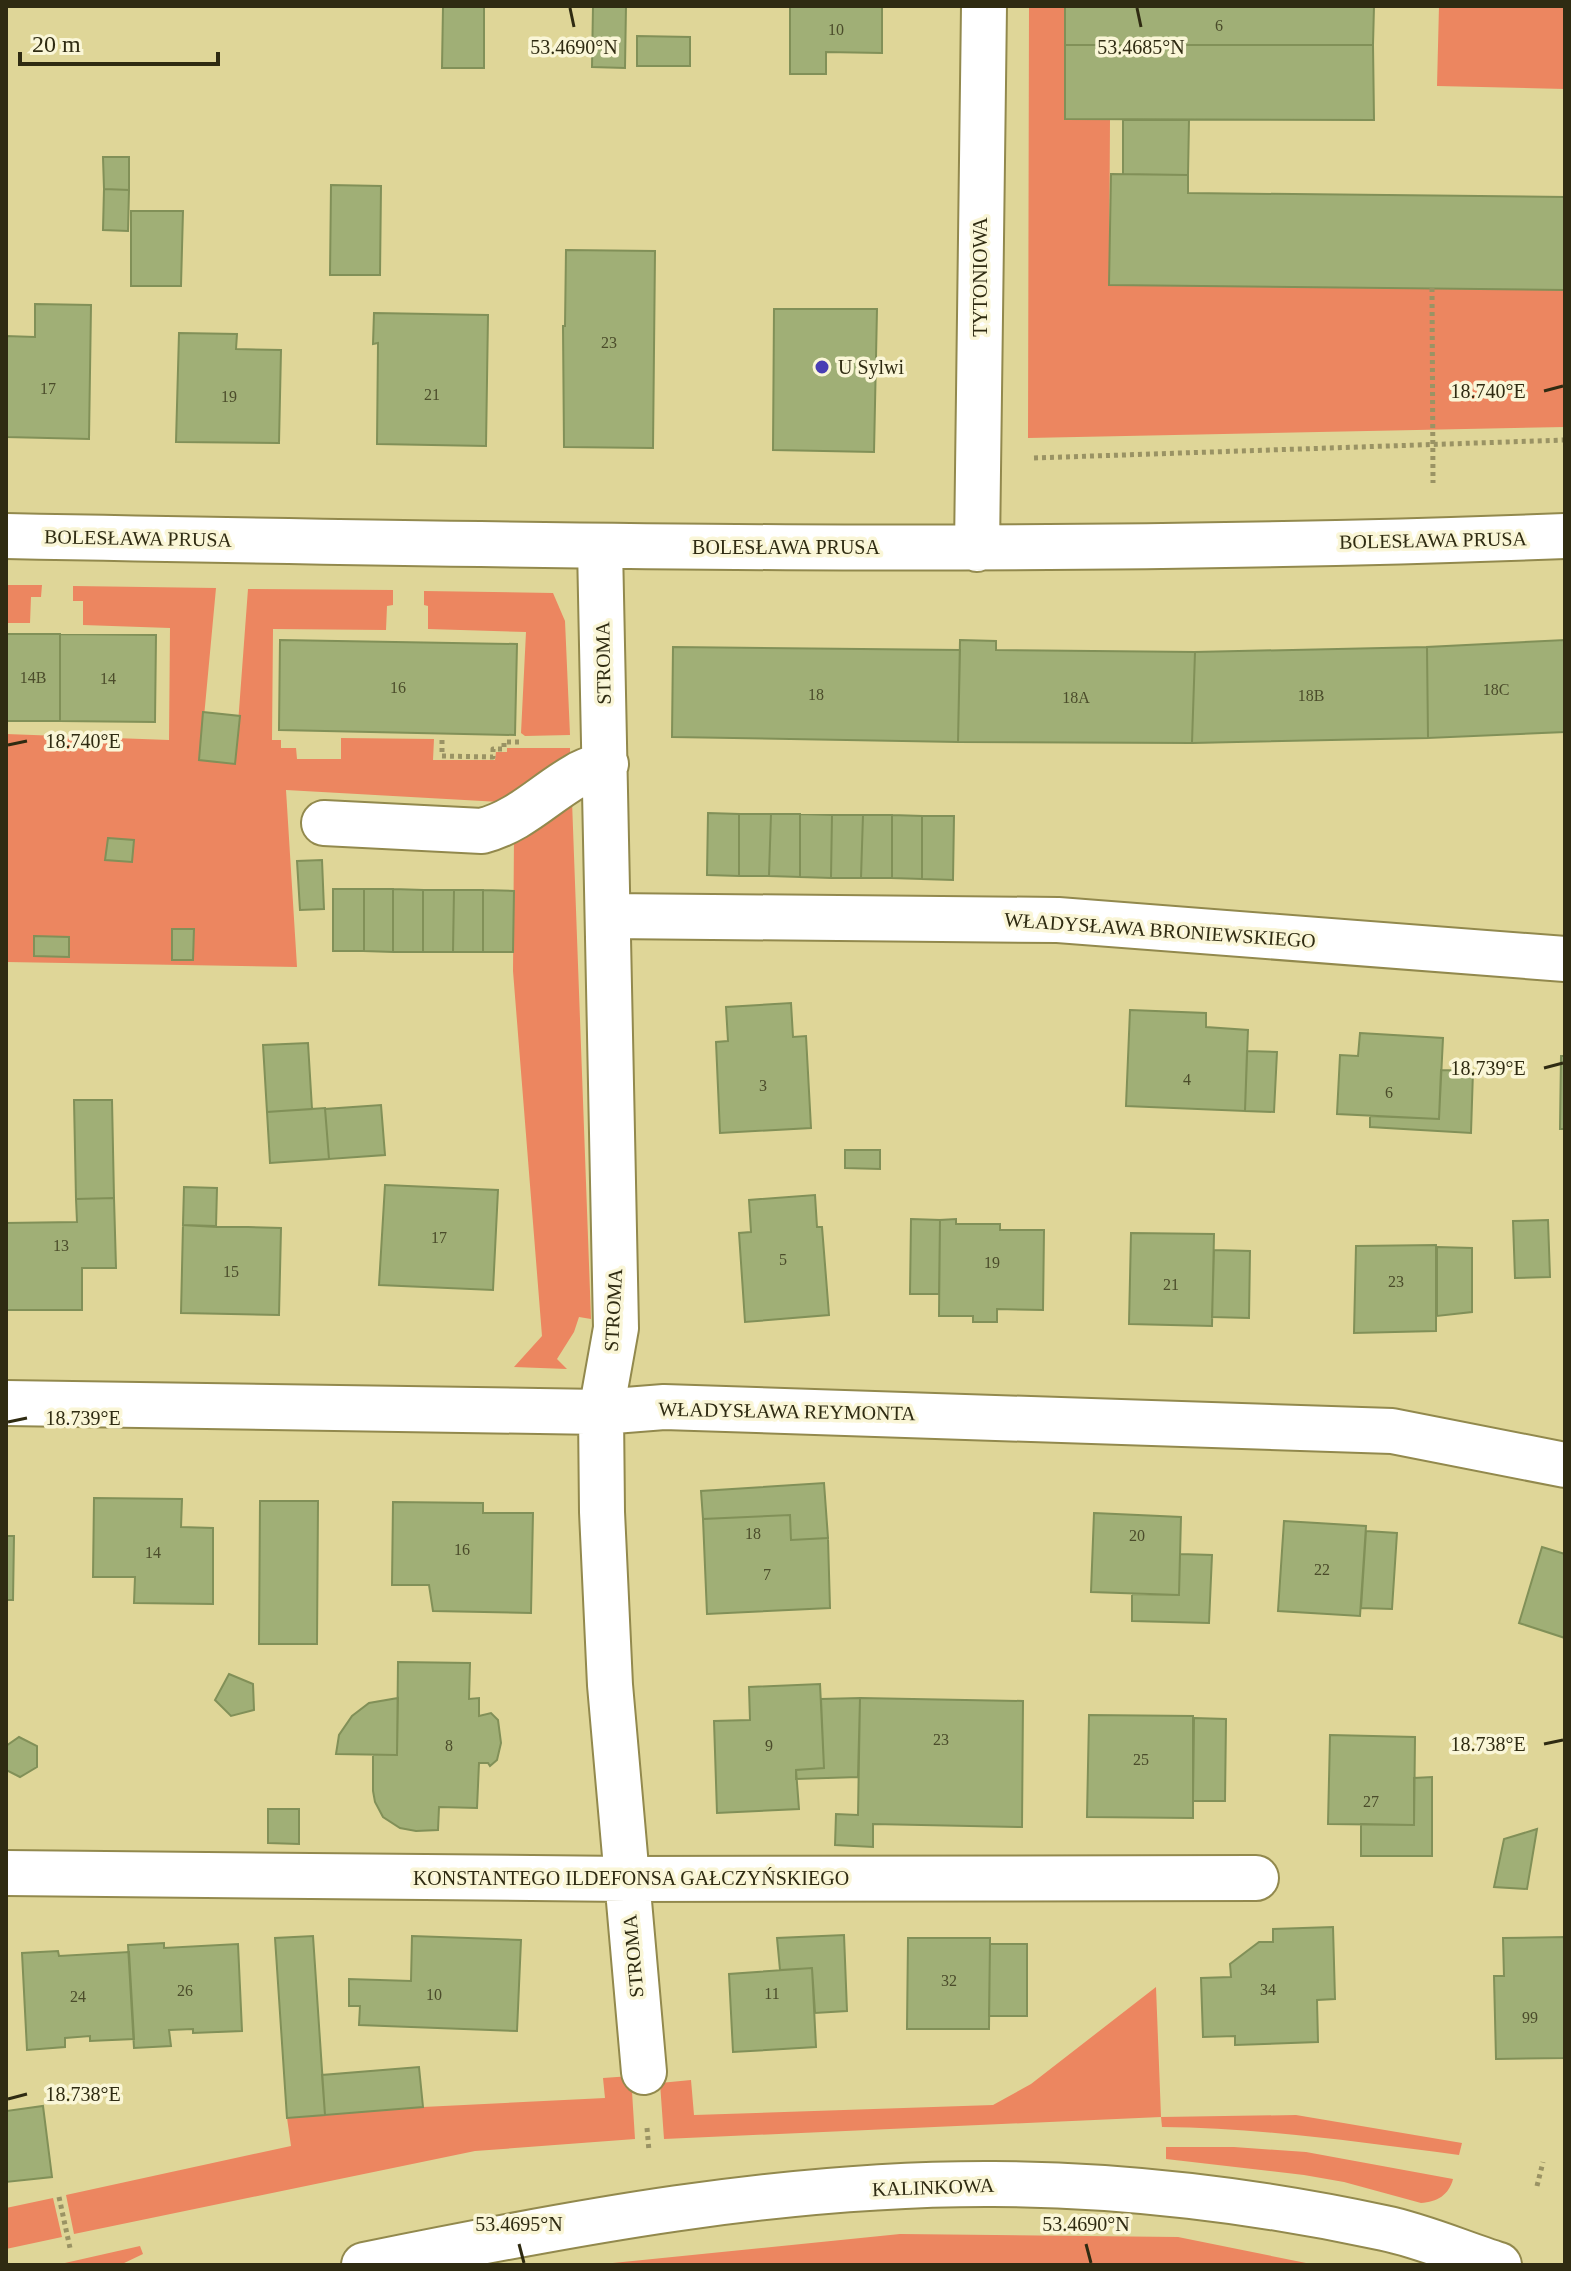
<svg xmlns="http://www.w3.org/2000/svg" width="1571" height="2271" font-family="'Times New Roman',serif">
<style>
.green{fill:#ec8660}
.building{fill:#a0af76;stroke:#819058;stroke-width:2}
.lines{fill:none;stroke-linecap:round;stroke-linejoin:round}
.minor-casing{stroke:#92894d;stroke-width:48}
.path{stroke:#9a9364;stroke-width:5;stroke-dasharray:4 4;stroke-linecap:butt}
.minor{stroke:#fff;stroke-width:44}
.ticks{fill:none;stroke:#2f2b12;stroke-width:3}
.poi-dot{fill:#493eb4;stroke:#faf6d7;stroke-width:3}
.labels{text-anchor:middle;dominant-baseline:central;stroke-width:7;stroke-linejoin:round;paint-order:stroke}
.number-label{font-size:16px;fill:#4b4c2b}
.street-label{font-size:20px;fill:#2f2b12;stroke:#faf6d7}
.poi-label{font-size:20px;fill:#2f2b12;stroke:#faf6d7;text-anchor:start}
.ticks-label{font-size:20px;text-anchor:middle;fill:#2f2b12;stroke:#faf6d7;stroke-width:7;stroke-linejoin:round;paint-order:stroke}
</style>
<rect width="100%" height="100%" fill="#dfd698"/>
<path class="green" d="M1029 6H1064V119L1110 120 1109 285 1565 290V427L1028 438Z
M1439 6H1565V89L1437 86Z
M6 585H42L41 597H31L30 623H6Z
M73 586 216 588 200 760 235 764 248 589 393 590V605L387 606 386 630 273 629 272 740H281V748H296L297 759H341V738L434 739 433 760H495L496 752H507V748H570V759L500 802 286 790 297 967 6 962V734L169 740 170 628 83 625V601H73Z
M424 591 553 593 565 621 570 735 525 736 521 733 526 632 428 629V606L424 605Z
M572 801 591 1319 579 1317 574 1332 557 1359 567 1369 514 1367 542 1336 513 971 514 835Z
M1156 1987 1161 2117 1296 2115 1462 2143 1459 2155C1360 2142 1263 2128 1162 2127L1161 2117 664 2139 660 2083 691 2080 694 2115 993 2105 1031 2084Z
M631 2076 635 2139 475 2151 74 2234 66 2195 291 2146 287 2118 423 2107 605 2098 603 2078Z
M1166 2147H1234L1306 2152 1453 2179C1449 2195 1437 2202 1421 2203L1344 2182 1304 2175 1166 2159Z
M53 2198 62 2237 6 2249V2208Z
M900 2234 1178 2237 1316 2265H593Z
M140 2246 143 2254 120 2265H56Z"/>
<path class="building" d="M593 6H626L625 68 592 67Z
M790 6H882V53L826 52V74H790Z
M1065 6H1374L1373 45H1065Z
M443 7H484V68H442Z
M637 36 690 37V66H637Z
M1065 45H1373L1374 120 1065 119Z
M1123 120H1189L1188 175 1123 174Z
M103 157H129V190L104 189Z
M1111 174 1188 175V193L1565 197V290L1109 285Z
M331 185 381 186 380 275H330Z
M104 189 129 190 128 231 103 230Z
M131 211H183L181 286H131Z
M566 250 655 251 653 448 564 447 563 326H565Z
M35 304 91 305 89 439 6 437V336L35 337Z
M774 309H877L874 452 773 450Z
M374 313 488 315 486 446 377 444 378 343 373 344Z
M179 333 237 334 236 349 281 350 279 443 176 442Z
M6 634H60V721H6Z
M60 634 156 635 155 722 60 721Z
M280 640 517 644 515 735 279 730Z
M960 640 996 641V650L1195 652 1192 743 958 742Z
M1565 640V732L1428 738 1427 647Z
M673 647 960 650 958 742 672 737Z
M1427 647 1428 738 1192 743 1195 652Z
M203 712 240 716 235 764 199 760Z
M708 813 739 814V876L707 875Z
M739 814H771L769 876H739Z
M771 814H800V877L769 876Z
M800 814 832 815 831 878 800 877Z
M832 815H863L861 878H831Z
M863 815H892V878H861Z
M892 815 922 816V879L892 878Z
M922 816H954L953 880 922 879Z
M108 838 134 840 132 862 105 860Z
M322 860 324 909 300 910 297 861Z
M333 889H364V951H333Z
M364 889H393V952L364 951Z
M393 889 423 890V952H393Z
M423 890H454L453 952H423Z
M454 890H483V952H453Z
M483 890 514 891 513 952H483Z
M172 929H194L193 960H172Z
M34 936 69 937V957L34 956Z
M791 1003 793 1037 806 1036 811 1128 720 1133 716 1042 728 1041 726 1007Z
M1130 1010 1206 1013V1027L1248 1030 1245 1111 1126 1106Z
M1360 1033 1443 1038 1439 1119 1337 1114 1340 1055 1358 1056Z
M308 1043 312 1109 267 1112 263 1045Z
M1247 1051 1277 1052 1274 1112 1245 1111Z
M1561 1056H1565V1129H1560Z
M1441 1070 1473 1071 1471 1133 1370 1127V1116L1439 1119Z
M74 1100H112L114 1198 76 1199Z
M381 1105 385 1155 329 1159 325 1109Z
M325 1108 329 1159 270 1163 267 1112Z
M845 1150H880V1169L845 1168Z
M385 1185 498 1190 493 1290 379 1285Z
M184 1187 217 1188 216 1227 183 1225Z
M815 1195 817 1227H822L829 1315 745 1322 739 1233 751 1232 749 1200Z
M114 1198 116 1268H82V1310H6V1223L77 1222 76 1199Z
M911 1219 940 1220 939 1294H910Z
M956 1219V1224H1000V1230H1044L1043 1310 997 1309V1322H973V1316H939L940 1220Z
M1548 1220 1550 1277 1515 1278 1513 1221Z
M183 1225 281 1228 279 1315 181 1313Z
M1131 1233 1214 1234 1212 1326 1129 1324Z
M1436 1245V1331L1354 1333 1356 1246Z
M1437 1247 1472 1248V1312L1437 1316Z
M1214 1250 1250 1251 1249 1318 1212 1317Z
M824 1483 828 1538 791 1540 790 1515 703 1519 701 1491Z
M94 1498 182 1499 181 1527 213 1528V1604L134 1603 135 1577H93Z
M260 1501H318L317 1644H259Z
M393 1502 483 1503V1513H533L531 1613 433 1611 429 1585H392Z
M1094 1513 1181 1517 1179 1595 1091 1592Z
M790 1515 791 1540 828 1538 830 1608 707 1614 703 1519Z
M1284 1521 1366 1526 1360 1616 1278 1611Z
M1366 1531 1397 1533 1392 1609 1361 1608Z
M6 1536H14L13 1600H6Z
M1542 1547 1565 1554V1638L1519 1623Z
M1180 1554 1212 1555 1209 1623 1132 1621V1594L1179 1595Z
M398 1662 470 1663 469 1699 479 1698V1716L491 1713 498 1720 501 1743 497 1760 490 1766 488 1763H479L477 1808 439 1807 438 1830 416 1831 400 1828 383 1817 375 1802 373 1791V1755H397Z
M229 1674 253 1684 254 1710 231 1716 215 1700Z
M820 1684 824 1768 796 1770 799 1809 717 1813 714 1721 750 1720 749 1687Z
M398 1698 397 1755 336 1754 339 1735 352 1716 369 1703Z
M860 1698 1023 1701 1022 1827 873 1824V1847L835 1845 836 1814 858 1815Z
M860 1698 858 1777 796 1779V1770L824 1768 821 1699Z
M1089 1715 1193 1716V1818L1087 1817Z
M1194 1718 1226 1719 1225 1801H1193Z
M1330 1735 1415 1737 1414 1825 1328 1824Z
M19 1737 37 1746V1767L20 1777 6 1770V1746Z
M1432 1777V1856H1361V1824L1414 1825V1778Z
M268 1809H299V1844L268 1843Z
M1537 1829 1527 1889 1494 1887 1504 1839Z
M1333 1927 1335 1999 1317 2000 1318 2042 1235 2045V2036L1203 2037 1201 1978 1231 1977 1230 1964 1259 1942H1273V1929Z
M844 1935 847 2011 815 2013 812 1968 780 1970 777 1938Z
M313 1936 325 2115 287 2118 275 1938Z
M412 1936 521 1940 517 2031 359 2025 360 2006H349V1979L411 1981Z
M1565 1937V2058L1496 2059 1494 1976H1504L1503 1938Z
M908 1938H990L989 2029H907Z
M164 1943V1948L238 1944 242 2031 193 2033V2029L169 2030 171 2046 134 2048 128 1945Z
M990 1944H1027V2016H989Z
M58 1951 59 1956 129 1952 134 2039 90 2041V2036L65 2038V2047L27 2050 22 1953Z
M812 1968 816 2047 733 2052 729 1974Z
M419 2067 423 2107 325 2115 322 2075Z
M43 2106 52 2177 6 2182V2111Z"/>
<g class="lines">
<defs>
<path id="minor" d="M6 536C526 546 1046 556 1565 536
M600 547 616 1328 601 1412 602 1512 610 1685 644 2072
M977 549 984 6
M324 823 482 831C520 821 543 795 576 776 585 770 596 767 606 764
M609 916 1058 920 1565 959
M6 1403 601 1412 664 1407 1392 1431 1565 1465
M6 1873 627 1879 1256 1878
M364 2265C570 2223 781 2183 993 2184 1121 2184 1259 2201 1384 2228 1423 2236 1461 2253 1499 2265"/>
</defs>
<use href="#minor" class="minor-casing"/>
<path class="path" d="M1432 288 1433 483
M1034 458 1565 440
M442 740V756L493 757V749H504V742H520
M647 2128 649 2151
M1537 2186 1543 2162
M59 2197 70 2248"/>
<use href="#minor" class="minor"/>
</g>
<path class="ticks" d="M570 8 574 27M1137 8 1141 27M1544 391 1563 386M8 745 27 741M1544 1068 1563 1063M8 1422 27 1418M1544 1744 1563 1740M8 2099 27 2094M519 2244 524 2263M1086 2244 1091 2263"/>
<circle class="poi-dot" cx="822" cy="367" r="8"/>
<g class="labels">
<g class="number-label">
<text x="1219" y="25">6</text>
<text x="836" y="29">10</text>
<text x="609" y="342">23</text>
<text x="48" y="388">17</text>
<text x="432" y="394">21</text>
<text x="229" y="396">19</text>
<text x="33" y="677">14B</text>
<text x="108" y="678">14</text>
<text x="398" y="687">16</text>
<text x="1496" y="689">18C</text>
<text x="816" y="694">18</text>
<text x="1311" y="695">18B</text>
<text x="1076" y="697">18A</text>
<text x="1187" y="1079">4</text>
<text x="763" y="1085">3</text>
<text x="1389" y="1092">6</text>
<text x="439" y="1237">17</text>
<text x="61" y="1245">13</text>
<text x="783" y="1259">5</text>
<text x="992" y="1262">19</text>
<text x="231" y="1271">15</text>
<text x="1396" y="1281">23</text>
<text x="1171" y="1284">21</text>
<text x="753" y="1533">18</text>
<text x="1137" y="1535">20</text>
<text x="462" y="1549">16</text>
<text x="153" y="1552">14</text>
<text x="1322" y="1569">22</text>
<text x="767" y="1574">7</text>
<text x="941" y="1739">23</text>
<text x="449" y="1745">8</text>
<text x="769" y="1745">9</text>
<text x="1141" y="1759">25</text>
<text x="1371" y="1801">27</text>
<text x="949" y="1980">32</text>
<text x="1268" y="1989">34</text>
<text x="185" y="1990">26</text>
<text x="772" y="1993">11</text>
<text x="434" y="1994">10</text>
<text x="78" y="1996">24</text>
<text x="1530" y="2017">99</text>
</g>
<g class="street-label">
<text transform="translate(980 277) rotate(-90)">TYTONIOWA</text>
<text transform="translate(138 538) rotate(1)">BOLESŁAWA PRUSA</text>
<text transform="translate(1433 540) rotate(-1)">BOLESŁAWA PRUSA</text>
<text x="786" y="547">BOLESŁAWA PRUSA</text>
<text transform="translate(603 663) rotate(-91)">STROMA</text>
<text transform="translate(1160 930) rotate(4)">WŁADYSŁAWA BRONIEWSKIEGO</text>
<text transform="translate(613 1310) rotate(-87)">STROMA</text>
<text transform="translate(787 1411) rotate(1)">WŁADYSŁAWA REYMONTA</text>
<text x="631" y="1878">KONSTANTEGO ILDEFONSA GAŁCZYŃSKIEGO</text>
<text transform="translate(633 1956) rotate(-95)">STROMA</text>
<text transform="translate(933 2187) rotate(-2)">KALINKOWA</text>
</g>
<g class="poi-label">
<text x="838" y="367">U Sylwi</text>
</g>
</g>
<g class="ticks-label">
<text x="574" y="54">53.4690°N</text>
<text x="1141" y="54">53.4685°N</text>
<text x="1488" y="398">18.740°E</text>
<text x="83" y="748">18.740°E</text>
<text x="1488" y="1075">18.739°E</text>
<text x="83" y="1425">18.739°E</text>
<text x="1488" y="1751">18.738°E</text>
<text x="83" y="2101">18.738°E</text>
<text x="519" y="2231">53.4695°N</text>
<text x="1086" y="2231">53.4690°N</text>
</g>
<rect width="1571" height="2271" fill="none" stroke="#2f2b12" stroke-width="16"/>
<path d="M20 52v12h198v-12" fill="none" stroke="#2f2b12" stroke-width="4"/>
<text x="32" y="52" font-size="24" fill="#2f2b12" stroke="#faf6d7" stroke-width="6" paint-order="stroke">20 m</text>
</svg>
